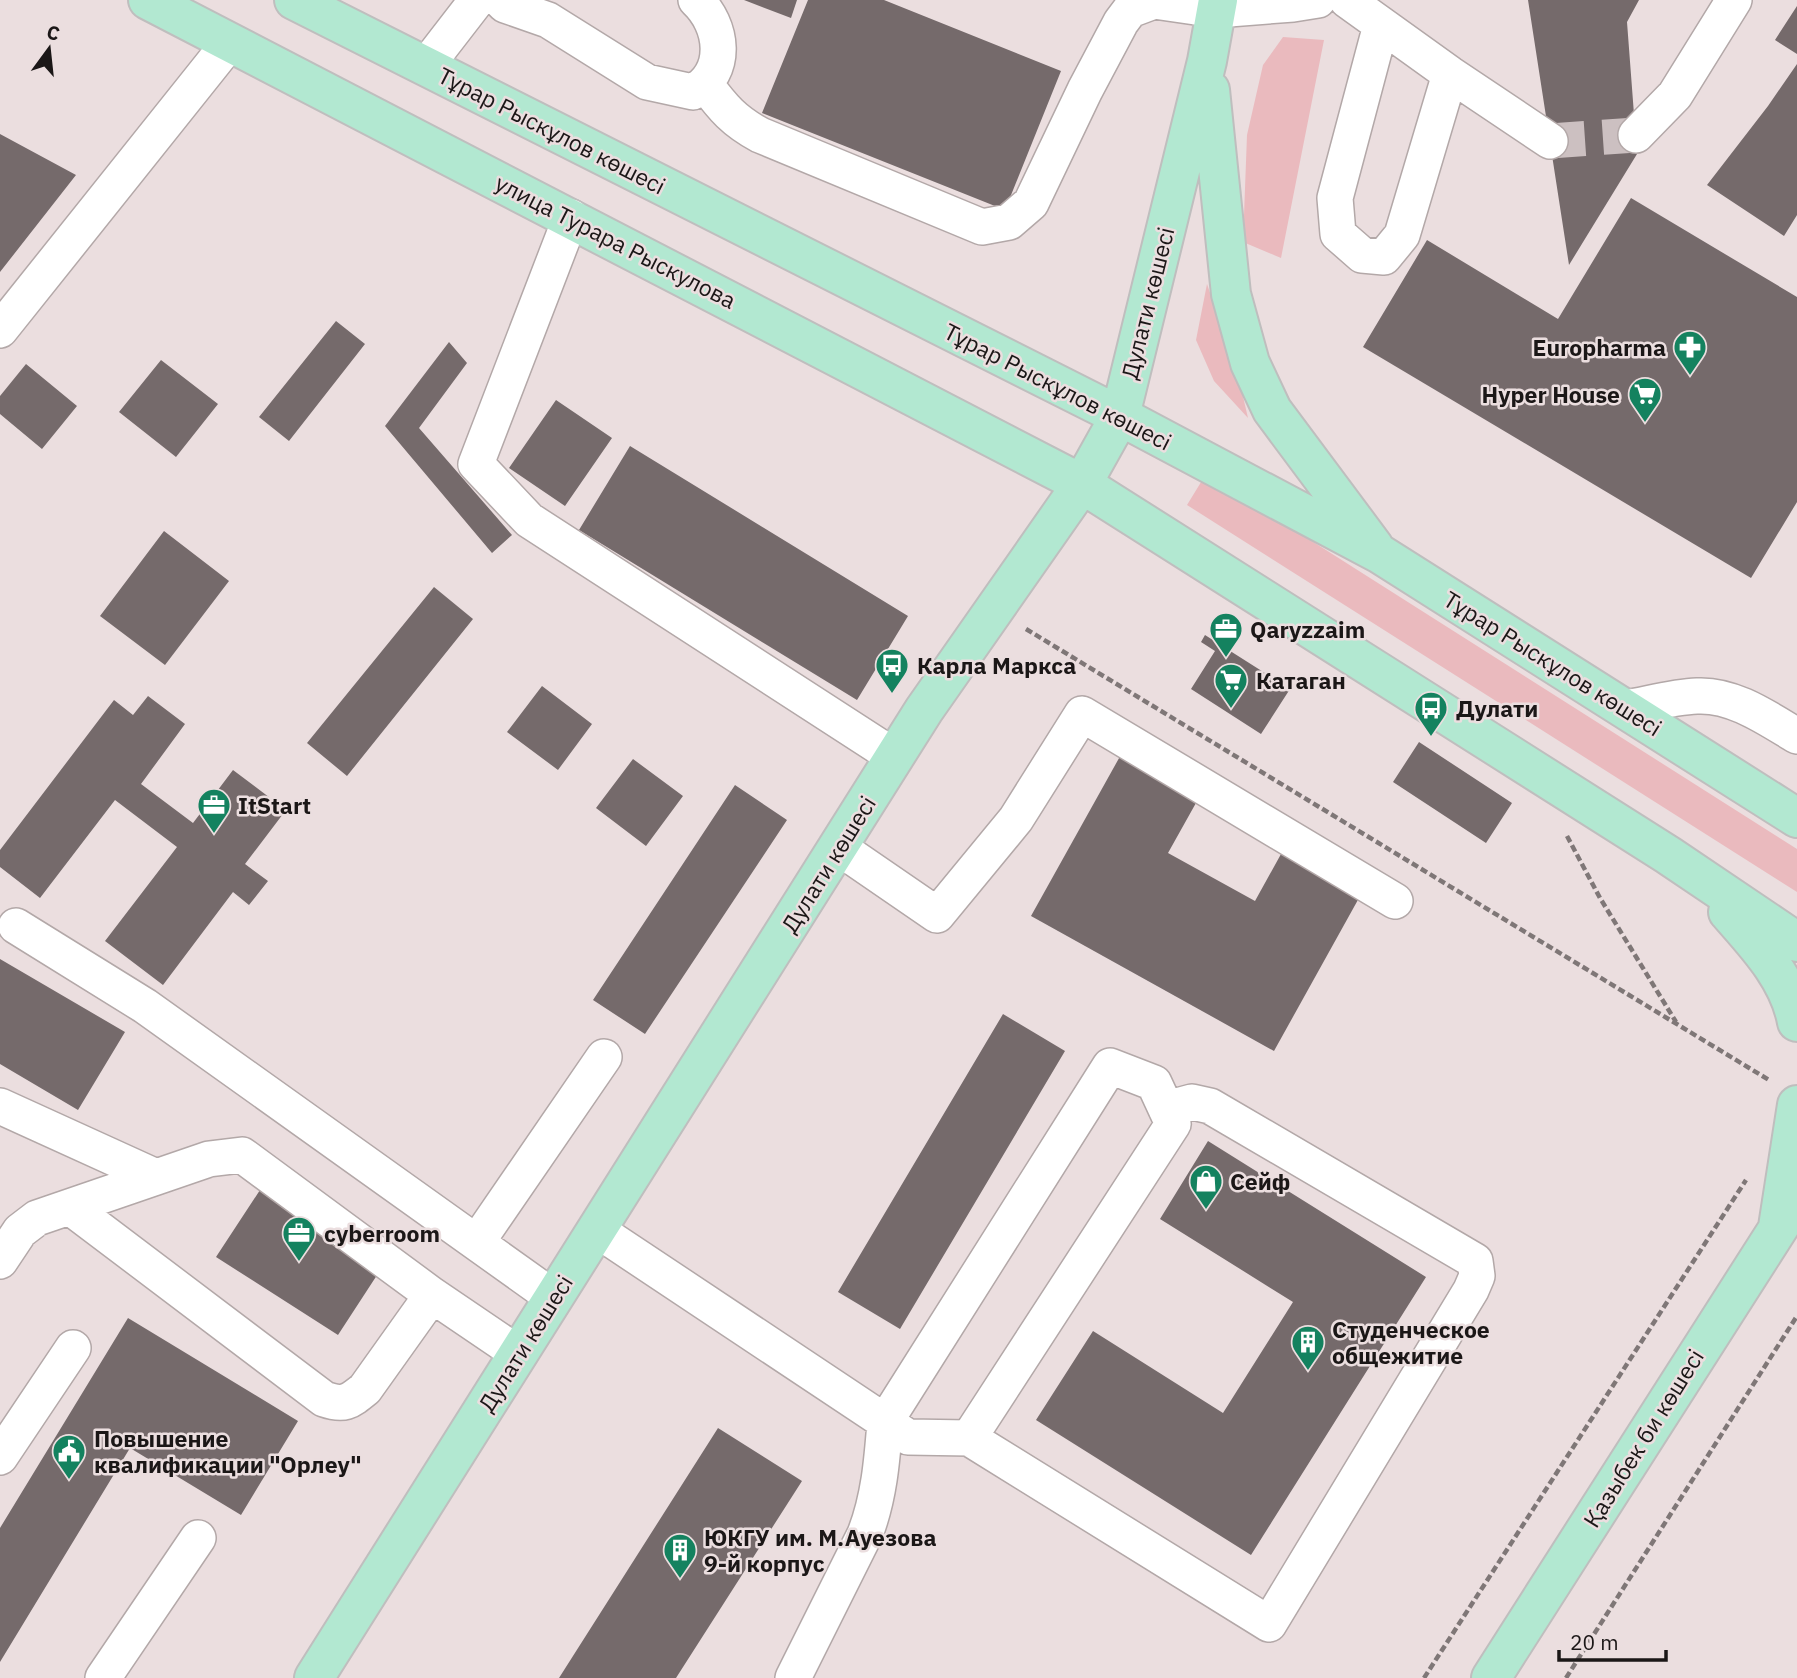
<svg xmlns="http://www.w3.org/2000/svg" width="1797" height="1678" font-family="'IBM Plex Sans',sans-serif">
<style>
.green{fill:#eababe}
.building{fill:#756a6b}
.lines{fill:none;stroke-linecap:round;stroke-linejoin:round}
.minor-tunnel{stroke:#ccc0c1;stroke-width:35;stroke-dasharray:35 18;stroke-linecap:butt}
.minor-casing{stroke:#b3a8a8;stroke-width:38}
.major-casing{stroke:#bfbebe;stroke-width:42}
.path{stroke:#7f7777;stroke-width:4.5;stroke-dasharray:7 3.5;stroke-linecap:butt}
.minor{stroke:#fff;stroke-width:35}
.major{stroke:#b2e8d1;stroke-width:38}
.labels{text-anchor:middle;dominant-baseline:central;stroke-width:5;stroke-linejoin:round;paint-order:stroke}
.street-label{font-size:23px;fill:#1b1717;stroke:#ebdedf}
.poi-label{font-size:23px;font-weight:bold;fill:#1b1717;stroke:#ebdedf;text-anchor:start}
</style>
<rect width="100%" height="100%" fill="#ebdedf"/>
<path class="green" d="M1283 37 1324 40 1281 258 1243 242 1247 135 1263 65Z
M1207 284 1238 375 1248 418 1214 381 1196 340Z
M1206 474 1797 849V892L1187 505Z"/>
<path class="building" d="M744 0H797L791 18Z
M808 0H884L1061 71 1005 210 762 113Z
M1528 0H1639L1627 22 1637 154 1569 265Z
M1797 6V54L1775 40Z
M1797 64V215L1784 236 1707 185 1768 106Z
M0 134 76 175 0 272Z
M1631 198 1797 297V502L1751 578 1363 347 1427 240 1558 319Z
M336 321 365 344 289 441 259 417Z
M449 342 467 363 419 428 512 535 492 553 385 426Z
M161 360 218 404 176 457 119 412Z
M26 364 77 406 42 449 0 414V396Z
M556 400 612 438 565 506 509 468Z
M630 446 908 616 857 700 579 530Z
M164 531 229 581 165 665 100 616Z
M434 587 473 619 347 776 307 743Z
M1205 635 1290 689 1261 734 1191 689 1215 651 1201 642Z
M542 686 592 724 558 770 507 732Z
M148 696 185 724 141 784 193 823 233 770 286 810 245 864 268 881 249 905 233 892 163 985 105 941 177 847 115 800 40 898 0 867V850L114 700 133 715Z
M1419 742 1512 803 1486 843 1393 782Z
M1123 751 1201 794 1168 853 1255 901 1286 845 1364 889 1274 1051 1031 916Z
M633 759 683 796 646 846 596 808Z
M735 785 787 820 645 1034 593 1000Z
M0 959 125 1032 78 1110 0 1064Z
M1003 1014 1065 1051 900 1329 838 1292Z
M1208 1141 1426 1277 1251 1555 1036 1420 1093 1331 1223 1413 1293 1302 1160 1219Z
M260 1190 381 1269 338 1335 216 1257Z
M128 1318 298 1421 241 1515 130 1448 0 1662V1528Z
M718 1428 802 1481 676 1678H559Z"/>
<g class="lines">
<path class="minor-tunnel" d="M1550 141 1636 135"/>
<defs>
<path id="minor" d="M500 0 505 5 548 20 647 82 693 92C729 72 723 25 696 0
M1347 0 1450 74 1550 141
M1381 25 1335 198 1338 234 1362 255 1384 257 1402 235 1450 74
M426 66 477 0
M706 85C723 108 734 121 760 135L982 227 1009 222 1031 203 1085 90 1121 22 1130 10 1154 1 1216 10 1293 4 1318 0
M1636 135 1675 95 1734 0
M571 217 476 464 529 520 895 757
M0 330 230 42
M1626 708C1649 704 1673 697 1697 696 1733 694 1767 718 1797 736
M838 847 937 915 1016 819 1082 714 1395 901
M16 926 145 1006 554 1298
M0 1106 156 1177
M70 1207 324 1399C344 1406 349 1402 365 1389L432 1295
M597 1230 908 1437 969 1438 1269 1624 1471 1290 1477 1276 1475 1261 1210 1106 1192 1102 1166 1109
M477 1242 604 1057
M0 1261 20 1231 37 1218 209 1159 242 1155 432 1295 519 1354
M0 1457 73 1348
M103 1678 198 1538
M793 1678 865 1534C879 1498 882 1461 885 1422L1110 1066 1154 1083 1173 1124 969 1438"/>
<path id="major" d="M148 0 1082 484 1668 855 1797 942
M294 0 1120 416 1380 554 1797 818
M1210 90 1231 294 1250 363 1272 410 1374 547
M1728 912C1756 944 1789 978 1797 1022
M1778 1227 1797 1105
M314 1678 924 710 1082 484 1120 416 1207 61 1218 0
M1491 1678 1797 1199"/>
</defs>
<use href="#minor" class="minor-casing"/>
<use href="#major" class="major-casing"/>
<path class="path" d="M1026 629 1769 1080
M1567 836 1600 898 1676 1022
M1424 1678 1746 1180
M1566 1678 1797 1316"/>
<use href="#minor" class="minor"/>
<use href="#major" class="major"/>
</g>
<defs>
<symbol id="pharmacy-pin" viewBox="-11 -11 22 30"><path d="M0 17L-7.5 6A9.5 9.5 0 1 1 7.5 6Z" fill="#14825f" stroke="#ebdedf"/><path d="M-2-6h4v4h4v4h-4v4h-4v-4h-4v-4h4Z" fill="#fff"/></symbol>
<symbol id="supermarket-pin" viewBox="-11 -11 22 30"><path d="M0 17L-7.5 6A9.5 9.5 0 1 1 7.5 6Z" fill="#14825f" stroke="#ebdedf"/><path d="M-6-5.5h2.5l.6 2H6L4.5 2H-2.5L-4.4-4H-6ZM-1.5 3.2a1.3 1.3 0 1 0 .1 0ZM3 3.2a1.3 1.3 0 1 0 .1 0Z" fill="#fff"/></symbol>
<symbol id="office-pin" viewBox="-11 -11 22 30"><path d="M0 17L-7.5 6A9.5 9.5 0 1 1 7.5 6Z" fill="#14825f" stroke="#ebdedf"/><path d="M-6-3h4V-5.5h4V-3h4V5H-6ZM-1-4.5V-3h2v-1.5ZM-6 0V1H6V0Z" fill="#fff"/></symbol>
<symbol id="bus-pin" viewBox="-11 -11 22 30"><path d="M0 17L-7.5 6A9.5 9.5 0 1 1 7.5 6Z" fill="#14825f" stroke="#ebdedf"/><path d="M-5-6H5V4H4V6H2V4H-2V6H-4V4H-5ZM-3.5-4V0h7V-4ZM-3.5 1.2v1.5H-2V1.2ZM2 1.2v1.5H3.5V1.2Z" fill="#fff"/></symbol>
<symbol id="shop-pin" viewBox="-11 -11 22 30"><path d="M0 17L-7.5 6A9.5 9.5 0 1 1 7.5 6Z" fill="#14825f" stroke="#ebdedf"/><path d="M-5-2.5h2.3a2.7 3.5 0 0 1 5.4 0H5L5.5 6h-11ZM-1.5-2.5h3a1.5 2.3 0 0 0-3 0Z" fill="#fff"/></symbol>
<symbol id="building-pin" viewBox="-11 -11 22 30"><path d="M0 17L-7.5 6A9.5 9.5 0 1 1 7.5 6Z" fill="#14825f" stroke="#ebdedf"/><path d="M-4-6H4V6H1V3H-1V6H-4ZM-2.5-4.3h1.7v1.8h-1.7ZM.8-4.3h1.7v1.8H.8ZM-2.5-1h1.7V.8h-1.7ZM.8-1h1.7V.8H.8Z" fill="#fff"/></symbol>
<symbol id="civic-pin" viewBox="-11 -11 22 30"><path d="M0 17L-7.5 6A9.5 9.5 0 1 1 7.5 6Z" fill="#14825f" stroke="#ebdedf"/><path d="M-.6-6.5H3V-4.5H.6V-3L4-1V1h2V6H-6V1h2V-1L-.6-3ZM-1.2 2.5V6h2.4V2.5Z" fill="#fff"/></symbol>
</defs>
<g fill-rule="evenodd">
<use href="#pharmacy-pin" x="1671" y="328" width="38" height="52"/>
<use href="#supermarket-pin" x="1626" y="375" width="38" height="52"/>
<use href="#office-pin" x="1207" y="610" width="38" height="52"/>
<use href="#bus-pin" x="873" y="646" width="38" height="52"/>
<use href="#supermarket-pin" x="1212" y="661" width="38" height="52"/>
<use href="#bus-pin" x="1412" y="689" width="38" height="52"/>
<use href="#office-pin" x="195" y="786" width="38" height="52"/>
<use href="#shop-pin" x="1187" y="1162" width="38" height="52"/>
<use href="#office-pin" x="280" y="1214" width="38" height="52"/>
<use href="#building-pin" x="1289" y="1323" width="38" height="52"/>
<use href="#civic-pin" x="50" y="1432" width="38" height="52"/>
<use href="#building-pin" x="661" y="1531" width="38" height="52"/>
</g>
<g class="labels">
<g class="street-label">
<text transform="translate(552 130) rotate(27)">Тұрар Рыскұлов көшесі</text>
<text transform="translate(616 241) rotate(27)">улица Турара Рыскулова</text>
<text transform="translate(1147 303) rotate(-76)">Дулати көшесі</text>
<text transform="translate(1058 386) rotate(27)">Тұрар Рыскұлов көшесі</text>
<text transform="translate(1553 663) rotate(32)">Тұрар Рыскұлов көшесі</text>
<text transform="translate(828 864) rotate(-58)">Дулати көшесі</text>
<text transform="translate(525 1343) rotate(-58)">Дулати көшесі</text>
<text transform="translate(1643 1438) rotate(-58)">Қазыбек би көшесі</text>
</g>
<g class="poi-label">
<text x="1666" y="347" text-anchor="end">Europharma</text>
<text x="1620" y="394" text-anchor="end">Hyper House</text>
<text x="1250" y="629">Qaryzzaim</text>
<text x="917" y="665">Карла Маркса</text>
<text x="1256" y="680">Катаган</text>
<text x="1456" y="708">Дулати</text>
<text x="238" y="805">ItStart</text>
<text x="1230" y="1181">Сейф</text>
<text x="324" y="1233">cyberroom</text>
<text x="1332" y="1329">Студенческое<tspan x="1332" dy="26">общежитие</tspan></text>
<text x="94" y="1438">Повышение<tspan x="94" dy="26">квалификации "Орлеу"</tspan></text>
<text x="704" y="1537">ЮКГУ им. М.Ауезова<tspan x="704" dy="26">9-й корпус</tspan></text>
</g>
</g>
<g transform="translate(49 49) rotate(15)" stroke="#ebdedf" stroke-width="5" paint-order="stroke">
<path d="M0-5L12 26L0 18L-12 26Z" fill="#1b1717"/>
<text y="-10" font-size="19" font-weight="bold" text-anchor="middle" fill="#1b1717">С</text>
</g>
<path d="M1559 1650v10h107v-10" fill="none" stroke="#1b1717" stroke-width="3.5"/>
<text x="1570" y="1650" font-size="21" fill="#1b1717" stroke="#ebdedf" stroke-width="5" paint-order="stroke">20 m</text>
</svg>
